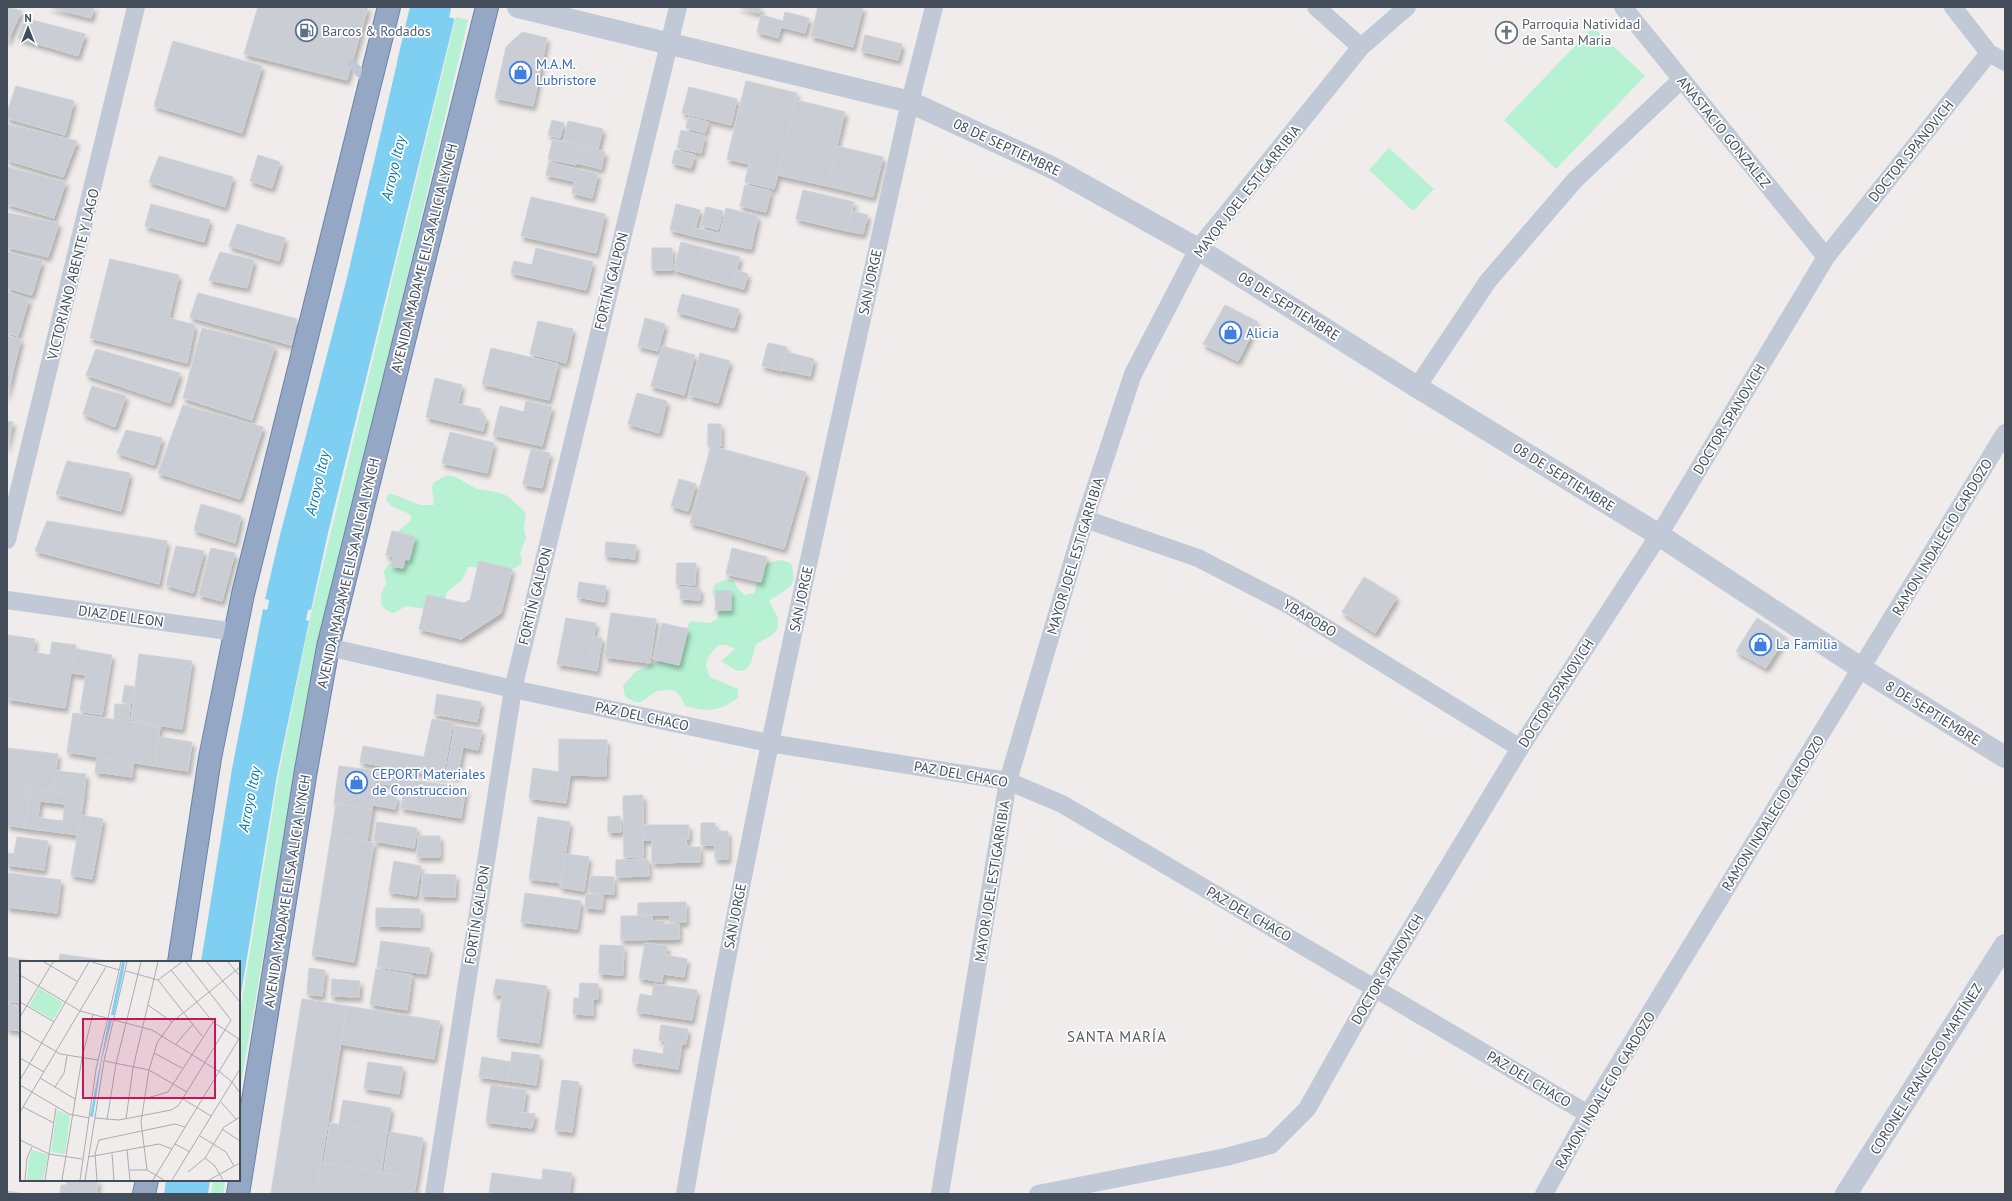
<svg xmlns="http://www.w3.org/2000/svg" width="2012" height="1201" font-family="'PT Sans',sans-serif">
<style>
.green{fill:#b5f1d2}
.water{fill:#7ecff2}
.pier{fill:#efeceb}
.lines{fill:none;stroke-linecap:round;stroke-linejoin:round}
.river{stroke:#7ecff2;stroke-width:40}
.building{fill:#cacdd4;stroke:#cfd1d8;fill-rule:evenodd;filter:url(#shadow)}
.trunk-casing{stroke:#6a83ab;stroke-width:24}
.service{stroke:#c0c9d5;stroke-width:9}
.minor{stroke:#c0c9d5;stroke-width:18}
.tertiary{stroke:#c0c9d5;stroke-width:22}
.trunk{stroke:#94a8c6;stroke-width:22}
.labels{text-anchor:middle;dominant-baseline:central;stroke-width:3.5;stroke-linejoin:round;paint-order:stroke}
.worship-label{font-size:14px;fill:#5b616d;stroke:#fff;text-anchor:start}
.service-label{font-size:14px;fill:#4e5e75;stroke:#fff;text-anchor:start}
.shop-label{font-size:14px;fill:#366cbe;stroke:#fff;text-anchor:start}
.street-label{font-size:14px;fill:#434d5a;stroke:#fff}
.water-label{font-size:15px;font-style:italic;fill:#017aaf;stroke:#fff}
.neighbourhood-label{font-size:15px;letter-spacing:1px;fill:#585b61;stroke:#fff}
.inset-road{fill:none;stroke:#aaacb1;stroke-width:1}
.view{fill:#c2185b;fill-opacity:0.15;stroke:#c2185b;stroke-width:2}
.inset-edge{fill:none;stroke:#434d5a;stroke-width:2}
</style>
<defs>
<filter id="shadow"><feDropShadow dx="2.5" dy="4.5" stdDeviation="2" flood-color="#0004"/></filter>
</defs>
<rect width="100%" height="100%" fill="#efeceb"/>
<path class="green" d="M456 17 468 20 308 695 239 1095V1019L278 778 310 618Z
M1593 27 1645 76 1556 169 1504 120Z
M1389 148 1434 189 1413 211 1369 170Z
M447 475C458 475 468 486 478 489 487 491 497 491 505 495 512 499 522 508 526 514L524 528 526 538 520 554 522 560 521 564C504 577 486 567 468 567L462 580 447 592 442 606 434 610 406 606 394 613C378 609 378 596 386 584L384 571 390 563 394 562 396 533 410 521 412 517C404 508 390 510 386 499L388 494H392L420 505H434L432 487 434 482Z
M781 560 791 563C799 589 788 587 769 601L778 618V628L772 635 756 644 751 663 745 670 737 671 721 661 735 649 727 645H718C708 657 702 661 710 677L738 689V698C716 712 710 712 685 706L681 697 674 690C669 691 660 689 655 692 642 700 640 708 625 696L623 686 635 672 670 656 679 654C688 642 682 632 691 621L710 623 718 618V609L712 592 715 584 724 580H733L738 589 745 595 754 593C761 575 756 563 781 560Z
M213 1180H225L223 1194H211Z"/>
<path class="water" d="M410 7H418L455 17 328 533 311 610 305 609 303 619 309 621 277 775 239 1006V962H201L232 769 263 609 302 619 304 609 265 599 279 539 347 278Z
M166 1180H210L208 1194H164Z"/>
<path class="pier" d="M410 7H425L455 15 456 19Z"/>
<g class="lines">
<path class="river" d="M417 64 431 7
M274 669 301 552"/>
</g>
<path class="building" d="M7 7 22 11 7 42Z
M49 7H94L91 18Z
M258 7H368L347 80 244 54Z
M738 7H761L760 13Z
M818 7H863L853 47 811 36Z
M785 12 809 18 805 33 781 27 778 38 757 32 761 15 783 21Z
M25 18 85 34 78 56 18 38Z
M522 32 547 38 533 106 495 98 506 47Z
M865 35 902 44 898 60 861 51Z
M173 41 262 66 242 133 154 106Z
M746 81 797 93 779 171 727 159Z
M16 86 74 101 65 135 7 118V113Z
M689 87 737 99 731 125 682 113Z
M796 100 845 112 827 186 778 175Z
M688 117 708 122 705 133 686 128Z
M552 120 564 123 560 138 548 135Z
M568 121 603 129 598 149 564 140Z
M7 124 77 141 63 177 7 160Z
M681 130 705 136 701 153 677 148Z
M553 139 581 146 576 165 548 159Z
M581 146 605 152 601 169 577 163Z
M837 146 883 157 873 197 827 186Z
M675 150 695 155 691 168 672 163Z
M258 155 280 162 272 188 250 181Z
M159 156 233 177 225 207 149 182Z
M549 162 598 174 595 186 546 175Z
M749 164 779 171 774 189 745 182Z
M7 167 66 182 54 218 7 204Z
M574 181 595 186 592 198 572 193Z
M745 185 771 191 766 212 740 206Z
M803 190 854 202 847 231 796 219Z
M531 197 605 214 596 253 521 236Z
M151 204 210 220 204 242 145 226Z
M676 204 700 210 693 236 670 230Z
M706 207 723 211 718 230 701 225Z
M726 208 758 216 751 249 718 242Z
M852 211 868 215 863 234 847 231Z
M7 213 59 223 48 257 7 247Z
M237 224 285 238 279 261 229 246Z
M695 228 720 234 718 242 693 236Z
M681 242 704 248 696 276 674 270Z
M536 248 593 262 586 290 511 273 514 261 532 265Z
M652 248H672V270H652Z
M704 248 740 257 732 286 696 276Z
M7 252 42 261 32 295 7 288Z
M220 252 254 260 247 288 209 280Z
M110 259 179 275 169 318 195 325 187 363 90 338Z
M736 270 748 274 744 289 732 286Z
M7 292 29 299 18 336 7 333Z
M198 293 297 319 291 345 190 317Z
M682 294 739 309 734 328 677 312Z
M1225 305 1258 322 1238 361 1203 344Z
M645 318 665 324 658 351 638 346Z
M538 321 573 329 566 363 530 354Z
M202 328 275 346 252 420 183 398Z
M7 336 21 339 7 396Z
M768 343 787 347 782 371 762 366Z
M662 346 695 355 684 395 651 386Z
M491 348 558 364 549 400 482 384Z
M96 349 180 373 170 403 86 375Z
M786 352 814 359 810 376 782 370Z
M700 353 730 361 718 403 689 395Z
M435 378 462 385 458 404 481 409 479 416 486 417 483 431 426 417Z
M92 386 126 396 115 427 83 414Z
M637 393 667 401 659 433 628 424Z
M526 401 552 407 542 446 493 435 500 406 524 412Z
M183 405 263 427 240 499 158 473Z
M7 421 13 422 7 448Z
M708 424H721V446H708Z
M126 430 162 438 154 465 117 453Z
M450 432 494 443 487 473 442 463Z
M711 446 806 472 784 549 690 523Z
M531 449 550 453 542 488 523 484Z
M67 461 130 473 121 511 56 494Z
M679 479 696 484 688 511 671 506Z
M201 504 241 516 235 543 194 530Z
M47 521 167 541 159 584 35 551Z
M392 531 415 537 409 560 405 559 403 568 391 566 394 557 386 555Z
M606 542 636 545 635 559 605 556Z
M176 546 204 551 193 593 166 585Z
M211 548 235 553 222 601 199 595Z
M732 548 767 557 761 582 726 574Z
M479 561 512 569 501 613 461 639 419 629 427 595 464 603 470 600Z
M677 563H696L695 585 676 584Z
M1364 577 1397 597 1375 633 1342 612Z
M579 582 606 586 604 602 577 597Z
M681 587 700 588V600L680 599Z
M716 590 731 591V610H715Z
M611 613 656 619 650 663 605 657Z
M566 618 596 623 588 669 557 664Z
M1757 618 1786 637 1766 668 1736 651Z
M662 623 688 629 679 665 653 659Z
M8 635 35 639 33 652 50 655 52 642 76 645 65 708 7 699Z
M593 636 602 638 597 671 588 669Z
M75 649 112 655 102 715 80 711 86 675 71 673Z
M139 654 192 661 182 729 131 721Z
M125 685 134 687 131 704 122 702Z
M437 694 481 702 477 722 434 714Z
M115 704 130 705 129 720H114Z
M73 713 160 727 154 766 67 752Z
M432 719 453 722 443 777 360 762 363 746 424 757Z
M455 726 482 730 478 750 463 747 457 777 446 775Z
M159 737 192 742 188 771 154 766Z
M559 739 607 740 606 776 570 775 566 803 529 798 533 768 559 772Z
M7 748 58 754 53 792 7 785Z
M97 757 133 763 132 777 95 772Z
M339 766 378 771 372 809 334 803Z
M381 769 407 773 405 788 379 783Z
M56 771 86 774 84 796 53 792Z
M406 779 466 788 461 818 401 808Z
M7 785 30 788V795L7 791Z
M30 788 84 796 78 835 25 828ZM40 801 65 804 63 821 38 818Z
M7 791 30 795 25 828 7 825Z
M375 793 397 796 395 809 373 805Z
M643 795V857H624L623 796Z
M336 804 372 810 367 841 331 836Z
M81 815 103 819 92 879 71 875Z
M620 816 621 832H608V817Z
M538 817 570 822 561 883 529 879Z
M377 822 417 828 414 848 374 841Z
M701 823H715V831H728V859H715V845H701Z
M643 825H689V839L643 840Z
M331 836 374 843 354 962 312 955Z
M418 836H440V857H417Z
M17 837 48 841 44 870 7 865V853L14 854Z
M686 839 687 847H700V862L652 863V840Z
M565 854 589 857 584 891 560 887Z
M648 859 649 876 616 877V860Z
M394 861 421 866 416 896 389 892Z
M7 873 61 880 57 913 7 907Z
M422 874 456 875 455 897 421 896Z
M590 876 614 877V894L590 893Z
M525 893 581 901 577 929 521 922Z
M586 894 603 895 602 909 585 908Z
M686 902V922H670V915H638V903Z
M376 908 420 909V927L376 926Z
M621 916H652V921H664V924H679V939L621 940Z
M381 941 430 948 426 974 377 967Z
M645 943 667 946 666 955 687 959 684 977 663 974 662 982 639 978Z
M600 945 624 946 623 975 599 974Z
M60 954 116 962H59Z
M7 957 37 962H21V989L7 987Z
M309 968 325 970 322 996 307 994Z
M376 969 412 975 407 1010 370 1004Z
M332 979 360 981 359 997 331 996Z
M496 979 547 986 545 1001 493 994Z
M580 983 598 984V999L579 998Z
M654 984 697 990 695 1003 652 996Z
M7 987 21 989V1003L7 1001Z
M640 994 695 1003 692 1020 637 1012Z
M502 995 545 1001 539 1043 497 1037Z
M574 998 593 999V1015L573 1014Z
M302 999 347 1006 316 1194H275L271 1193Z
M7 1004 21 1006V1031L7 1029Z
M347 1006 440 1021 434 1059 340 1044Z
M661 1025 688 1029 686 1044 659 1040Z
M665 1041 682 1043 678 1069 632 1062 634 1049 663 1054Z
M512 1052 540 1055 536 1085 508 1081Z
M482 1057 511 1062 508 1081 479 1077Z
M368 1062 403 1067 399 1094 364 1088Z
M562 1080 579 1082 572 1132 555 1130Z
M491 1085 526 1090 523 1112H518L516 1126 486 1122Z
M343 1100 391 1108 387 1132 339 1125Z
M518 1112 535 1114 532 1128 516 1126Z
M330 1123 387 1132 381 1172 324 1163Z
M390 1132 423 1138 417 1178 384 1172Z
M321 1163 417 1178 414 1194H316Z
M543 1169 572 1173 569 1194H489L492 1173 542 1180Z
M67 1180H98L97 1194H60L61 1185H66Z
M7 1191 20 1193V1194H7Z"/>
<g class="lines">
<defs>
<path id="trunk" d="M179 962 210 758 243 594 389 7
M144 1194 147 1180
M238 1194 306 770 328 647 487 7"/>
</defs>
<use href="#trunk" class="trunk-casing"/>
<path class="service" d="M352 64 369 83"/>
<path class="minor" d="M1316 7 1361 47
M1623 7 1826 257
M1953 7 1989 53 2005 62
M1417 387 1488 281 1575 180 1681 80
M1085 519 1198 558 1289 605 1520 748
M7 540 136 7
M7 600 235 632
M328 647 513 689 769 743 1008 781 1062 804 1588 1114
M434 1194 513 689 678 7
M685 1194C746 827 830 465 910 102L934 7
M940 1194 1008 781 1085 519 1133 374 1198 249 1361 47 1407 7
M1038 1194 1226 1157 1271 1145 1307 1109 1375 988 1520 748 1659 535 1826 257 1989 53
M1544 1194 1588 1114 2005 433"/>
<path class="tertiary" d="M518 7 910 102 1055 169 1198 249 1417 387 1659 535 1862 669 2005 757
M1846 1194 2005 945"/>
<use href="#trunk" class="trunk"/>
</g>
<defs>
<symbol id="fuel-ring" viewBox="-11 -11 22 22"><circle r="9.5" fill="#fff" stroke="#5c6f8a" stroke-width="1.5"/><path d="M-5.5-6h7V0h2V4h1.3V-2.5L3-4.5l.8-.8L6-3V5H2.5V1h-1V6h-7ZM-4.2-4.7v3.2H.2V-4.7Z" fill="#5c6f8a"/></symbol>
<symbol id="church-ring" viewBox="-11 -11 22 22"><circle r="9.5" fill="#fff" stroke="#6b7280" stroke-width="1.5"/><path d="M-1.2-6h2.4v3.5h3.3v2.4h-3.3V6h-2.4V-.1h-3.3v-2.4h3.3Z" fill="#6b7280"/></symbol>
<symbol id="shop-ring" viewBox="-11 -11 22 22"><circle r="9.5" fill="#fff" stroke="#3f7fe0" stroke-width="1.5"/><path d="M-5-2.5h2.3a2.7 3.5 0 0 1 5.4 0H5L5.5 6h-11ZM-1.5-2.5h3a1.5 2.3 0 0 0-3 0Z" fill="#3f7fe0"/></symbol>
</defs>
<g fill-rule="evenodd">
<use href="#fuel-ring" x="294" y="18" width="25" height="25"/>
<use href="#church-ring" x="1494" y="20" width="25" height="25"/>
<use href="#shop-ring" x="508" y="60" width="25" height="25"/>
<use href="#shop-ring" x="1218" y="320" width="25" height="25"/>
<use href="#shop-ring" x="1748" y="632" width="25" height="25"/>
<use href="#shop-ring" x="344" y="770" width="25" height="25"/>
</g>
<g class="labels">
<g class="worship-label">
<text x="1522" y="24">Parroquia Natividad<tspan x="1522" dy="16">de Santa Maria</tspan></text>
</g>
<g class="service-label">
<text x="322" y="31">Barcos &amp; Rodados</text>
</g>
<g class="shop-label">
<text x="536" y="64">M.A.M.<tspan x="536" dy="16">Lubristore</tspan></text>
<text x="1246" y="333">Alicia</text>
<text x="1776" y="644">La Familia</text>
<text x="372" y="774">CEPORT Materiales<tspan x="372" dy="16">de Construccion</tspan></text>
</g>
<g class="street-label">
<text transform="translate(1724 132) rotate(51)">ANASTACIO GONZALEZ</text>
<text transform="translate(1007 147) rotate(25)">08 DE SEPTIEMBRE</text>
<text transform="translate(1911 151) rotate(-51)">DOCTOR SPANOVICH</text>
<text transform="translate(1247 191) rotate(-52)">MAYOR JOEL ESTIGARRIBIA</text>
<text transform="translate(424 258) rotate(-76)">AVENIDA MADAME ELISA ALICIA LYNCH</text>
<text transform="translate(73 274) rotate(-76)">VICTORIANO ABENTE Y LAGO</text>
<text transform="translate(611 281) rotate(-76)">FORTÍN GALPON</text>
<text transform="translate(870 282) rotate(-78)">SAN JORGE</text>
<text transform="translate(1289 306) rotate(32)">08 DE SEPTIEMBRE</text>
<text transform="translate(1729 419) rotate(-59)">DOCTOR SPANOVICH</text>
<text transform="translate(1564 477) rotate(32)">08 DE SEPTIEMBRE</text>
<text transform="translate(1942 537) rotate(-59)">RAMON INDALECIO CARDOZO</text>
<text transform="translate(1075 556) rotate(-73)">MAYOR JOEL ESTIGARRIBIA</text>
<text transform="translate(348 573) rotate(-77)">AVENIDA MADAME ELISA ALICIA LYNCH</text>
<text transform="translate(535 596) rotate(-76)">FORTÍN GALPON</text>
<text transform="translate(801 599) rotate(-78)">SAN JORGE</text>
<text transform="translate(121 616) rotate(8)">DIAZ DE LEON</text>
<text transform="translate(1310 618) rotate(31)">YBAPOBO</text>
<text transform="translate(1556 693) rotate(-57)">DOCTOR SPANOVICH</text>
<text transform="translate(1933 713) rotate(32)">8 DE SEPTIEMBRE</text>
<text transform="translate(642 716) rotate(12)">PAZ DEL CHACO</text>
<text transform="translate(961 774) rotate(10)">PAZ DEL CHACO</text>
<text transform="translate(1773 813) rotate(-58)">RAMON INDALECIO CARDOZO</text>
<text transform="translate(992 881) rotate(-81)">MAYOR JOEL ESTIGARRIBIA</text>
<text transform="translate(287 891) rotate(-81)">AVENIDA MADAME ELISA ALICIA LYNCH</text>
<text transform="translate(1249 914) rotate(30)">PAZ DEL CHACO</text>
<text transform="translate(477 915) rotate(-81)">FORTÍN GALPON</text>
<text transform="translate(735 916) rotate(-79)">SAN JORGE</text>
<text transform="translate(1387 969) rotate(-59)">DOCTOR SPANOVICH</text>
<text transform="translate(1926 1069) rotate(-58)">CORONEL FRANCISCO MARTÍNEZ</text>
<text transform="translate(1529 1079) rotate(31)">PAZ DEL CHACO</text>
<text transform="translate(1605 1090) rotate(-59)">RAMON INDALECIO CARDOZO</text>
</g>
<g class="water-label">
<text transform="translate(393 168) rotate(-77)">Arroyo Itay</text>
<text transform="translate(317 483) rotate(-77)">Arroyo Itay</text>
<text transform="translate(249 799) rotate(-79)">Arroyo Itay</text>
</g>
<g class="neighbourhood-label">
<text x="1117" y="1036">SANTA MARÍA</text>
</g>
</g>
<g transform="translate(20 961)">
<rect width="220" height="220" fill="#efeceb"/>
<path d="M19 27 43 42 33 59 9 45ZM37 149 50 155 45 193 31 191ZM12 189 28 194 23 219H7L9 197Z" fill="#b5f1d2"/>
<path d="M102 1H105L103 13 94 54H91ZM89 58 92 59 82 98 73 156 70 155Z" fill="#7ecff2"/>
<path class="inset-road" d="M24 1 58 21M72 1 99 9M187 1 220 41M208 1 220 15M151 9 193 61 219 78M106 10 138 19 182 75M0 14 60 50 132 69 200 111 212 121 220 132M138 19 162 1M0 41 34 61M128 44 152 61M0 56 33 1M0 69 40 93 78 99M156 83 173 63M134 92 162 107M0 97 24 111M85 100 129 109 167 131M20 117 55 138M0 119 69 1M0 124 49 153 69 157M35 126 44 112 47 95M124 138 148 131 193 61M163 138 191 155M201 141 216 158M3 146 34 162M0 151 86 6M75 157 99 159 151 149 158 145 211 59 166 1M106 158 113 107 138 1M87 159 96 103 121 1M202 168 220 180M180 175 206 191 214 205M0 179 29 193 62 198M155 183 170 191M107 189 110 219M92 193 94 219M68 196 139 183 152 188M185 197 195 205 203 219M110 209H127L144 219M127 209 121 161 129 109 137 82 152 61 220 6M168 211 185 197 204 166 220 156M5 219 7 197 12 186M25 219 36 147M42 219 62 97 73 53M60 219 76 108 101 1M65 219 84 100 107 1M77 219 75 193 79 179 155 163 165 166M133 219 220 76M152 219 220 108M189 219 220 202"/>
<path class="view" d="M63 58H195V137H63Z"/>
<rect width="220" height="220" class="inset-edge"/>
</g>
<rect width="2012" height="1201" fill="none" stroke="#434d5a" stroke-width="16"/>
<g transform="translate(28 28)" stroke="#ffffff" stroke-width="3" paint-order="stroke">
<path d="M0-3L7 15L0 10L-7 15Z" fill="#434d5a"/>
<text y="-6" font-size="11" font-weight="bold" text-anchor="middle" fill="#434d5a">N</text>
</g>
</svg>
